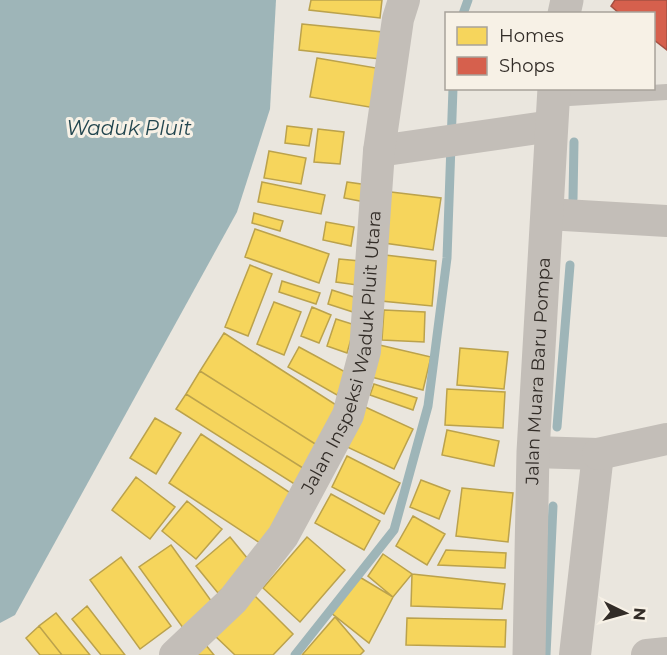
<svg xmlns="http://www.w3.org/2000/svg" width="667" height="655" font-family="Montserrat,sans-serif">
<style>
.water{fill:#9eb5b8}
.homes{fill:#f6d55c;stroke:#bba24c;stroke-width:1.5}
.shops{fill:#d6604d;stroke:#a55042;stroke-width:1.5}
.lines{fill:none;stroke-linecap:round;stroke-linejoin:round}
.stream{stroke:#9eb5b8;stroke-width:9}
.service{stroke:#c3beb8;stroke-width:16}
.minor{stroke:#c3beb8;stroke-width:32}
.tertiary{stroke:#c3beb8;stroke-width:33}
.labels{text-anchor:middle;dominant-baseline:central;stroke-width:6;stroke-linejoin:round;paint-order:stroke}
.street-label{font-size:18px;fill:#322c27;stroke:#f7f1e6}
.water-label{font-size:20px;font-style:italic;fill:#22464f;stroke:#f7f1e6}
</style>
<rect width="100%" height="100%" fill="#eae6de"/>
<path class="water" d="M0 0H276L270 109 237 212 15 615 0 623Z"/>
<path class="homes" d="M311 0H382L380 18 309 10Z
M302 24 383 32 380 59 299 50Z
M317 58 382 69 375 108 310 97Z
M287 126 312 129 309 146 285 143Z
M318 129 344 132 340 164 314 162Z
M269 151 306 158 301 184 264 178Z
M262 182 325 195 321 214 258 202Z
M347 182 368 185 365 202 344 198Z
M391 192 441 198 433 250 384 243Z
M254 213 283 221 280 231 252 223Z
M326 222 354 227 351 246 323 240Z
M255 229 329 254 319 283 245 257Z
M385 255 436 261 432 306 381 301Z
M339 259 360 261 357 285 336 282Z
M250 265 272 274 248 336 225 327Z
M282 281 320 293 316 304 279 292Z
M332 290 360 299 356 313 328 304Z
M274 302 301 312 284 355 257 344Z
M312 307 331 315 319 343 301 336Z
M384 310 425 312 424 342 382 340Z
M336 319 355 325 347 353 327 346Z
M224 333 344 410 320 447 200 371Z
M371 343 431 357 423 390 363 375Z
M299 347 349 374 337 395 288 367Z
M460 348 508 352 504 389 457 385Z
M200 371 320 447 306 470 186 394Z
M374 384 417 398 413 410 370 395Z
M447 389 505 392 503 428 445 425Z
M186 394 306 470 296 485 176 409Z
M363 406 413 429 394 469 345 446Z
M155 418 181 433 156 474 130 458Z
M447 430 499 441 494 466 442 455Z
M201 434 295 496 263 545 169 483Z
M347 456 400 483 384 514 332 487Z
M136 477 175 507 150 539 112 510Z
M421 480 450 491 439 519 410 507Z
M462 488 513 493 508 542 456 536Z
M331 494 380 521 364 550 315 523Z
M187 501 222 529 196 559 162 531Z
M413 516 445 534 427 565 396 546Z
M230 537 252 564 218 593 196 566Z
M307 537 345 570 300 622 263 588Z
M171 545 217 609 186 632 139 567Z
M446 550 506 553 505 568 438 565Z
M383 554 412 574 393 597 368 576Z
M121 557 171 626 140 649 90 580Z
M412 574 505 584 502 609 411 606Z
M358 576 393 597 369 643 330 612Z
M252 593 293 634 273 655H235L213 634Z
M87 606 125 655H101L72 619Z
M56 613 90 655H62L39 626Z
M335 617 364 651 360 655H302Z
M407 618 506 620 505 647 406 645Z
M39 626 62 655H40L26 638Z
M205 644 214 655H193Z"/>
<path class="shops" d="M615 0H667V50L654 40V14H620L611 6Z"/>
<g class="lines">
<path class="stream" d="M463 14 468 0
M573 199 574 142
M557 427 570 265
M295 655 394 530 428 406 447 258 453 88
M546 655 553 506"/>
<path class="service" d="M553 99 667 92"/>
<g class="minor">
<path d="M379 151 552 126"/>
<path d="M547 214 667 221"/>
<path d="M533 452 598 454 575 655"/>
<path d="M598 454 667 439"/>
<path id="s1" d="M175 655 233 600 283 536 348 415 365 351 379 151 398 19 404 0"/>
<path d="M647 655 667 653"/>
</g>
<g class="tertiary">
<path d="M564 14 567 0"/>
<path id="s2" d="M529 655 533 452 554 88"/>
</g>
</g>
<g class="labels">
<g class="street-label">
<text stroke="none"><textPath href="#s1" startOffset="358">Jalan Inspeksi Waduk Pluit Utara</textPath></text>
<text stroke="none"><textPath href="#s2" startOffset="284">Jalan Muara Baru Pompa</textPath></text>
</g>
<g class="water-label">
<text x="129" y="128">Waduk Pluit</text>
</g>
</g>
<rect x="445" y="12" width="210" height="78" fill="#f7f1e6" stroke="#a8a29a" stroke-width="1.5"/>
<rect x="457" y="27" width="30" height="18" fill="#f6d55c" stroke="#a8a29a" stroke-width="1.5"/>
<text x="499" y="42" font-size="18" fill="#322c27">Homes</text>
<rect x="457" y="57" width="30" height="18" fill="#d6604d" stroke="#a8a29a" stroke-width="1.5"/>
<text x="499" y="72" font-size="18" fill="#322c27">Shops</text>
<g transform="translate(625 613) rotate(95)" stroke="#f7f1e6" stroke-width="4.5" paint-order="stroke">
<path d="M0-4.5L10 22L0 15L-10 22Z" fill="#322c27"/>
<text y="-9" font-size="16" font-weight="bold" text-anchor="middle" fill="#322c27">N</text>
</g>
</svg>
